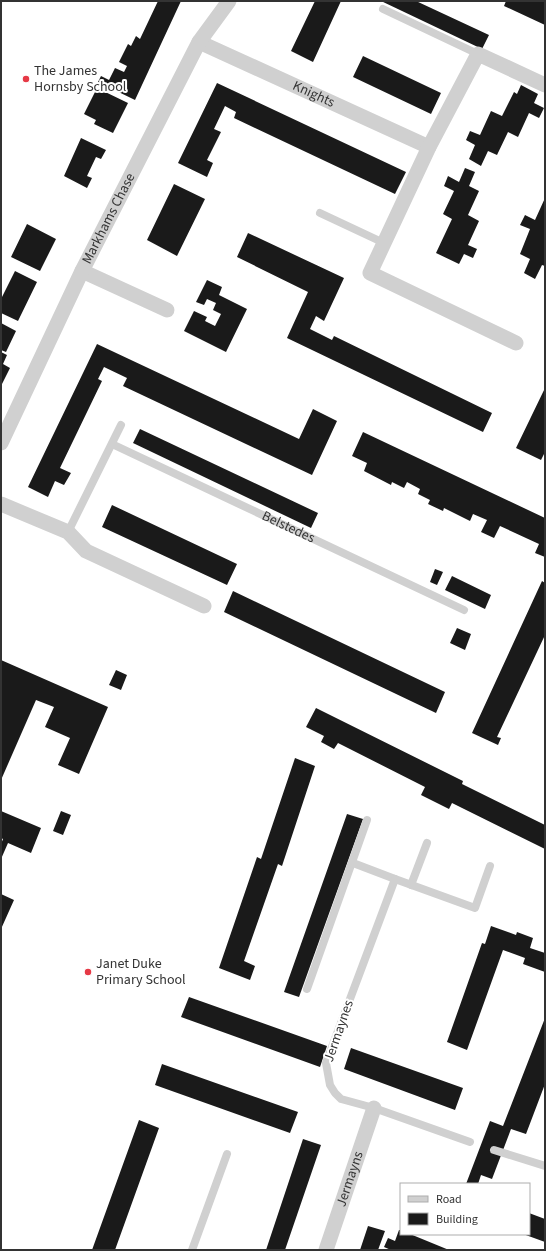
<svg xmlns="http://www.w3.org/2000/svg" width="546" height="1251" font-family="'Source Sans 3',sans-serif">
<style>
.building{fill:#1a1a1a}
.lines{fill:none;stroke-linecap:round;stroke-linejoin:round}
.lane{stroke:#d0d0d0;stroke-width:8}
.street{stroke:#d0d0d0;stroke-width:15}
.poi-dot{fill:#e63946;stroke:#fff;stroke-width:1.5}
.labels{text-anchor:middle;dominant-baseline:central;stroke-width:4;stroke-linejoin:round;paint-order:stroke}
.poi-label{font-size:14px;fill:#333;stroke:#fff;text-anchor:start}
.street-label{font-size:14px;fill:#333;stroke:#fff}
</style>
<rect width="100%" height="100%" fill="#fff"/>
<path class="building" d="M158 1H181L135 100 98 82 101 76 109 80 115 68 124 72 127 66 119 62 128 44 131 46 136 36 140 39Z
M315 1H341L313 62 291 51Z
M381 1H416L489 35 482 49Z
M506 1H545V25L504 6Z
M363 56 441 93 431 114 353 77Z
M217 83 406 172 395 194 234 118 236 112 225 106 214 129 221 132 207 160 213 163 207 177 178 163Z
M521 85 538 94 534 103 544 108 539 118 529 113 518 137 508 132 497 155 488 151 481 166 469 159 475 145 466 140 470 131 480 135 491 111 502 116 514 92 517 94Z
M97 88 128 103 113 133 94 124 96 120 84 114Z
M81 138 106 150 101 159 96 157 87 176 92 178 87 188 64 176Z
M465 168 475 172 469 186 479 191 468 215 479 221 468 245 477 249 473 258 464 254 459 264 436 253 452 219 443 214 454 191 444 186 448 176 459 182Z
M174 184 205 199 177 256 147 240Z
M545 198V266L542 265 535 279 524 273 530 259 520 254 530 229 520 225 525 215 535 220Z
M27 224 56 239 40 271 11 257Z
M248 233 344 278 324 321 316 316 310 329 332 340 334 336 492 413 483 432 287 338 308 292 237 257Z
M15 271 37 282 18 321 1 313V299Z
M207 280 222 287 219 295 247 309 226 352 184 331 194 311 207 317 205 321 215 326 221 314 213 310 216 303 207 299 204 305 196 302Z
M1 323 16 331 6 352 1 350Z
M97 344 299 439 313 409 337 421 312 475 123 386 127 378 104 367 98 379 102 381 60 468 71 473 64 485 55 481 48 497 28 487Z
M1 352 7 355 3 364 10 368 1 386Z
M545 388V452L541 460 516 448Z
M140 429 318 513 311 528 133 443Z
M363 432 545 518V557L535 553 539 544 500 526 494 538 481 532 487 520 473 514 470 521 444 508 443 511 428 504 430 500 418 494 420 489 407 482 404 488 392 482 391 485 364 471 367 463 352 456Z
M112 505 237 564 227 585 102 527Z
M435 569 443 572 437 585 430 582Z
M452 576 491 595 485 609 445 590Z
M542 581 545 583V635L497 737 501 738 498 745 472 733Z
M233 591 445 692 436 713 224 612Z
M457 628 471 634 465 650 450 643Z
M1 660 108 707 79 774 58 765 70 738 45 727 54 707 36 700 1 780Z
M116 670 127 675 121 690 109 685Z
M316 708 463 781 462 784 545 825V849L452 803 449 809 421 795 425 787 338 743 334 749 321 742 324 736 306 727Z
M295 758 315 766 282 866 278 864 244 961 255 966 250 980 219 968 257 857 261 859Z
M1 811 41 828 31 853 8 843 1 859V844L3 839 1 838Z
M61 811 71 815 63 835 53 831Z
M347 814 363 819 299 997 284 992Z
M1 894 14 900 1 929Z
M491 926 516 935 517 932 533 938 530 948 545 953V972L523 964 525 958 503 950 467 1050 447 1042 482 943 485 944Z
M189 997 327 1046 320 1067 181 1017Z
M545 1018V1084L526 1134 511 1129 492 1179 481 1175 478 1184H466L490 1121 503 1126Z
M351 1048 463 1088 455 1110 344 1069Z
M162 1064 298 1112 290 1133 155 1085Z
M139 1120 159 1128 115 1250H92Z
M303 1139 321 1145 285 1250H266Z
M529 1213 545 1219V1242L523 1234H529Z
M368 1226 385 1231 378 1250H360Z
M399 1230H401V1234H410L449 1250H391L384 1247 388 1238 395 1241Z"/>
<g class="lines">
<g class="lane">
<path d="M383 9 478 54"/>
<path d="M320 213 384 243"/>
<path id="s1" d="M112 444 464 610"/>
<path d="M68 532 121 425"/>
<path d="M353 863 395 879 475 908 490 866"/>
<path d="M395 879 326 1063 330 1085 335 1093 341 1099 374 1108 470 1142"/>
<path d="M411 885 427 843"/>
<path d="M307 989 367 820"/>
<path d="M494 1150 545 1166"/>
<path d="M192 1250 227 1154"/>
</g>
<g class="street">
<path id="s2" d="M199 42 429 147"/>
<path d="M82 271 167 310"/>
<path d="M516 343 370 273 429 147 478 54 545 85"/>
<path id="s3" d="M1 443 82 271 199 42 229 1"/>
<path d="M1 504 68 532 86 551 204 606"/>
<path id="s4" d="M326 1250 374 1108"/>
</g>
</g>
<g class="poi-dot">
<circle cx="26" cy="79" r="4"/>
<circle cx="88" cy="972" r="4"/>
</g>
<g class="labels">
<g class="poi-label">
<text x="34" y="71">The James<tspan x="34" dy="16">Hornsby School</tspan></text>
<text x="96" y="964">Janet Duke<tspan x="96" dy="16">Primary School</tspan></text>
</g>
<g class="street-label">
<text stroke="none"><textPath href="#s2" startOffset="126">Knights</textPath></text>
<text stroke="none"><textPath href="#s3" startOffset="249">Markhams Chase</textPath></text>
<text stroke="none"><textPath href="#s1" startOffset="195">Belstedes</textPath></text>
<text transform="translate(339 1031) rotate(-71)">Jermaynes</text>
<text stroke="none"><textPath href="#s4" startOffset="75">Jermayns</textPath></text>
</g>
</g>
<rect width="546" height="1251" fill="none" stroke="#333333" stroke-width="4"/>
<rect x="400" y="1183" width="130" height="52" fill="#ffffff" stroke="#adadad"/>
<rect x="408" y="1196" width="20" height="6" fill="#d0d0d0" stroke="#adadad"/>
<text x="436" y="1203" font-size="12" fill="#333333">Road</text>
<rect x="408" y="1213" width="20" height="12" fill="#1a1a1a" stroke="#adadad"/>
<text x="436" y="1223" font-size="12" fill="#333333">Building</text>
</svg>
